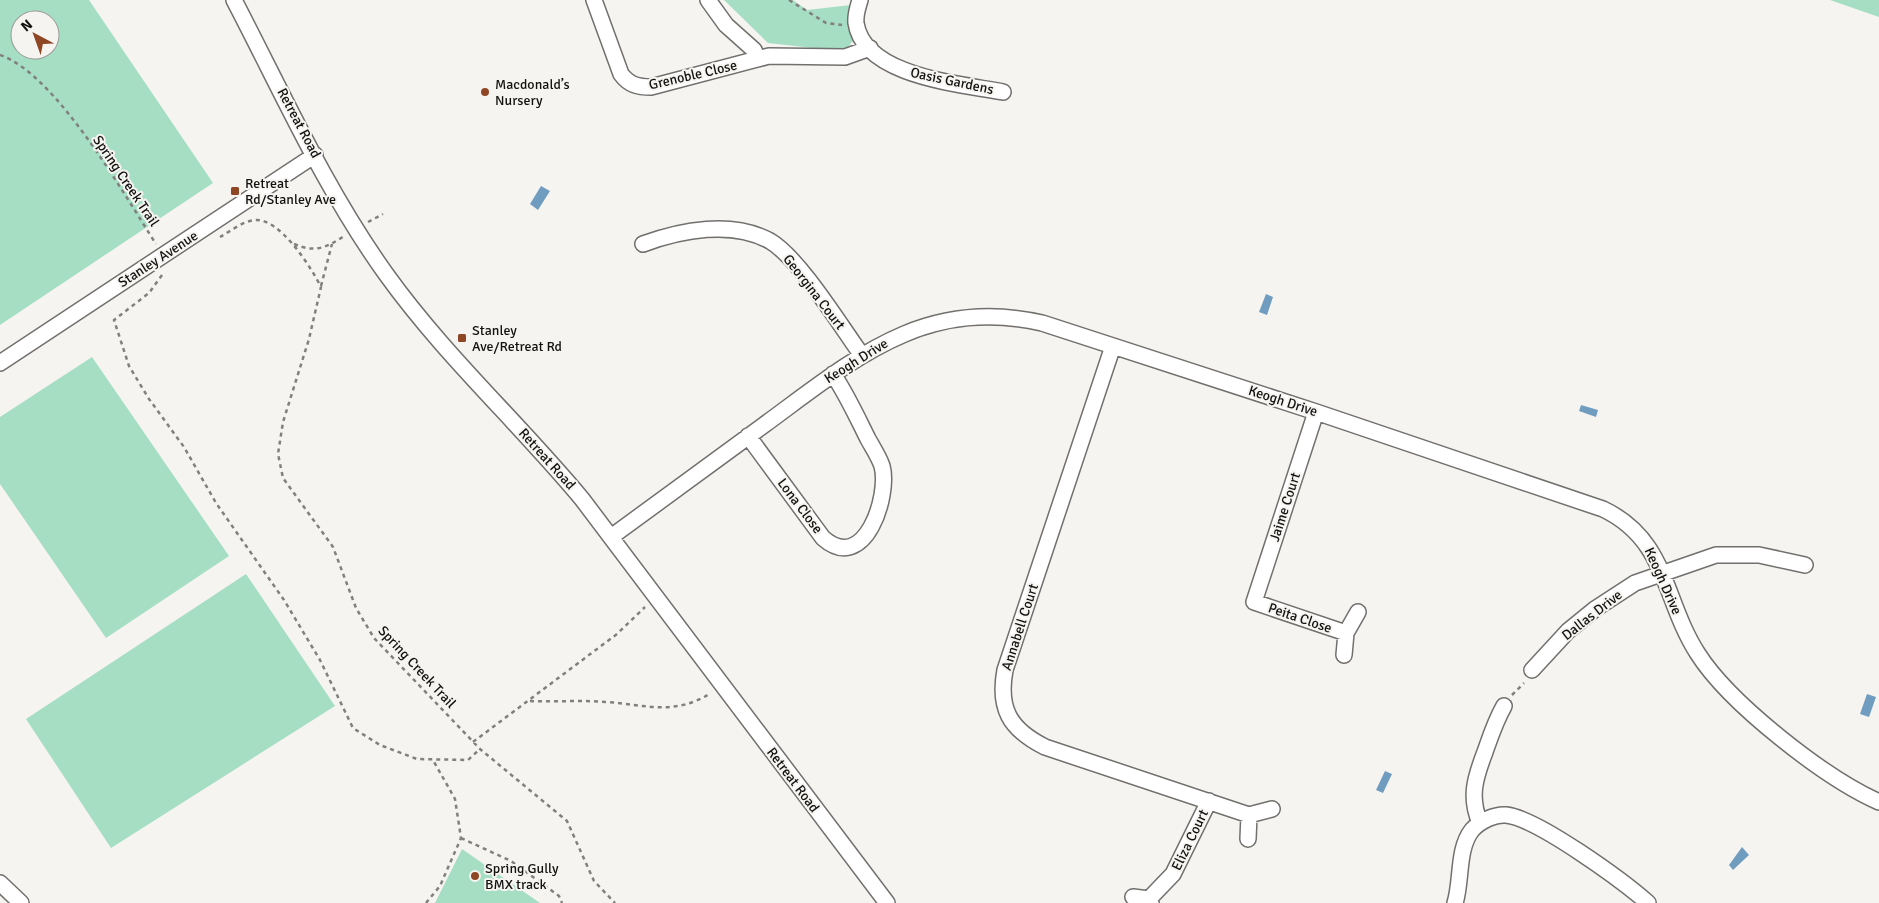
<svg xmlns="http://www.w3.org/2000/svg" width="1879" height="903" font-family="Signika,sans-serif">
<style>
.green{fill:#a5dec3;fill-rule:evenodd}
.water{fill:#709dbf}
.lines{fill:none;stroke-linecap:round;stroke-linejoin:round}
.minor-casing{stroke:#72706e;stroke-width:18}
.path{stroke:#81807e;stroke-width:2.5;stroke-dasharray:4 4;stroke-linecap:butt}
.minor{stroke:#fff;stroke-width:15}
.poi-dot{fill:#8e4625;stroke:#f6f4f1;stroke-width:2}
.labels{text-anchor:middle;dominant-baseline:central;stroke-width:4;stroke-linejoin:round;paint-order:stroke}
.street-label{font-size:14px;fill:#131211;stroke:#f6f4f1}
.poi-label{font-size:14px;fill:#131211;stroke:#f6f4f1;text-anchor:start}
</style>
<rect width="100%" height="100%" fill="#f6f4f1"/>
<path class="green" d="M0 0H89L213 183 0 325ZM20 20H50V50H20Z
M724 0H793L807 10 851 5 855 38 848 47 831 50 768 43Z
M1830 0H1879V17Z
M92 357 229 556 106 638 0 484V417Z
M246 574 335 706 111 848 26 719Z
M462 849 540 903H435Z"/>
<path class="water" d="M541 186 550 191 538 210 530 204Z
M1266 294 1273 297 1267 315 1259 312Z
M1581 405 1598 410 1596 417 1579 411Z
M1867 694 1876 697 1869 717 1860 714Z
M1385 771 1392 774 1383 793 1376 790Z
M1742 847 1749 855 1733 870 1729 865Z"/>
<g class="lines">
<defs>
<path id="minor" d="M234 0C282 92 325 189 386 274 444 355 518 422 582 499L887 903
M594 0 621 74C629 85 638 87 651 87L769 56 845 57 870 48
M708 0 726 25 754 50 758 59
M860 0C858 7 855 15 856 23 864 77 962 84 1003 92
M643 244C681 230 732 220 770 241 799 258 840 325 861 354
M1113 346 1005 670C998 708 1009 729 1045 747L1249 815 1272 809
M0 363 315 155
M1316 412 1254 602 1346 633
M748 436 823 538C865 575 890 495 882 466 879 457 873 448 868 439 857 417 847 395 833 374
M611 537C662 500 713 462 764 425 853 360 924 296 1042 323L1316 412 1603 509C1668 540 1663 600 1698 654 1730 704 1825 778 1879 802
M1344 655 1346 633 1358 612
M1532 670 1568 631 1595 609 1635 583 1716 555H1759L1805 565
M1480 823C1469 797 1475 778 1485 752 1491 735 1495 722 1504 706
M1248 839 1249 815
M0 883 21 903
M1133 897 1149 899 1151 903
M1149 899 1173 874 1209 801
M1455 903C1462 881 1457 849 1472 830 1480 821 1495 814 1506 815 1537 818 1623 881 1648 903"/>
</defs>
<use href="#minor" class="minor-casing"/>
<path class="path" d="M789 0 826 23 842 25
M0 55C56 74 123 193 156 244
M368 222 383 214
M220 237C231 231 243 221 255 220 280 218 311 267 321 287L309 339 283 422 278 454 283 478 333 547 356 608 374 638 480 749 567 821 594 881 615 903
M294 244C315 253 326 248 344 236
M162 275 149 293 114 320 129 366 149 399 184 447 216 503 284 600 320 660 353 728 380 745 417 759 468 760 480 749
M321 286 332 244
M1512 695 1524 683
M530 701C556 702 582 700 607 702 647 705 674 716 711 693
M473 742 617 634 645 607
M461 838 511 861 559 896 562 903
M426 903 440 886 461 838 455 799 433 760"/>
<use href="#minor" class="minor"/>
</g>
<g class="poi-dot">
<circle cx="485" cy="92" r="5"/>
<rect x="230" y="186" width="10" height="10" rx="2.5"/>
<rect x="457" y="333" width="10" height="10" rx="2.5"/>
<circle cx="475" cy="876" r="5"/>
</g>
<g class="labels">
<g class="street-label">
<text transform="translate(693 75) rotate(-13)">Grenoble Close</text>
<text transform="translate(952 81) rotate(12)">Oasis Gardens</text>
<text transform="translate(299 123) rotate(62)">Retreat Road</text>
<text transform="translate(126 181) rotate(56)">Spring Creek Trail</text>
<text transform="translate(158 259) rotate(-33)">Stanley Avenue</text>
<text transform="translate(814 292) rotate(52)">Georgina Court</text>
<text transform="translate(856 361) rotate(-32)">Keogh Drive</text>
<text transform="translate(1283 401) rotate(18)">Keogh Drive</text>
<text transform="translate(547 459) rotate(48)">Retreat Road</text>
<text transform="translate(800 506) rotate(53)">Lona Close</text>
<text transform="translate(1285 507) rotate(-72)">Jaime Court</text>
<text transform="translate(1663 581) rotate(66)">Keogh Drive</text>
<text transform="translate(1592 615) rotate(-38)">Dallas Drive</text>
<text transform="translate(1300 618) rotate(19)">Peita Close</text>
<text transform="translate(1020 627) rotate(-72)">Annabell Court</text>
<text transform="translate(417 667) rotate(47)">Spring Creek Trail</text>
<text transform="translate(793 780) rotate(53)">Retreat Road</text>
<text transform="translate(1190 840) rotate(-64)">Eliza Court</text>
</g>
<g class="poi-label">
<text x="495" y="84">Macdonald’s<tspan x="495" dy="16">Nursery</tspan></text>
<text x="245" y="183">Retreat<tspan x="245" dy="16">Rd/Stanley Ave</tspan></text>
<text x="472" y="330">Stanley<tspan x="472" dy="16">Ave/Retreat Rd</tspan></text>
<text x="485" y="868">Spring Gully<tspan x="485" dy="16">BMX track</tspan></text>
</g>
</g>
<g transform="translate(35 35) rotate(319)"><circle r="24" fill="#f6f4f1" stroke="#9b9a97"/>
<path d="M0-4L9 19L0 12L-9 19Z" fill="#8e4625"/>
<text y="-8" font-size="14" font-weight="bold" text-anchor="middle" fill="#131211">N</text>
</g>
</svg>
